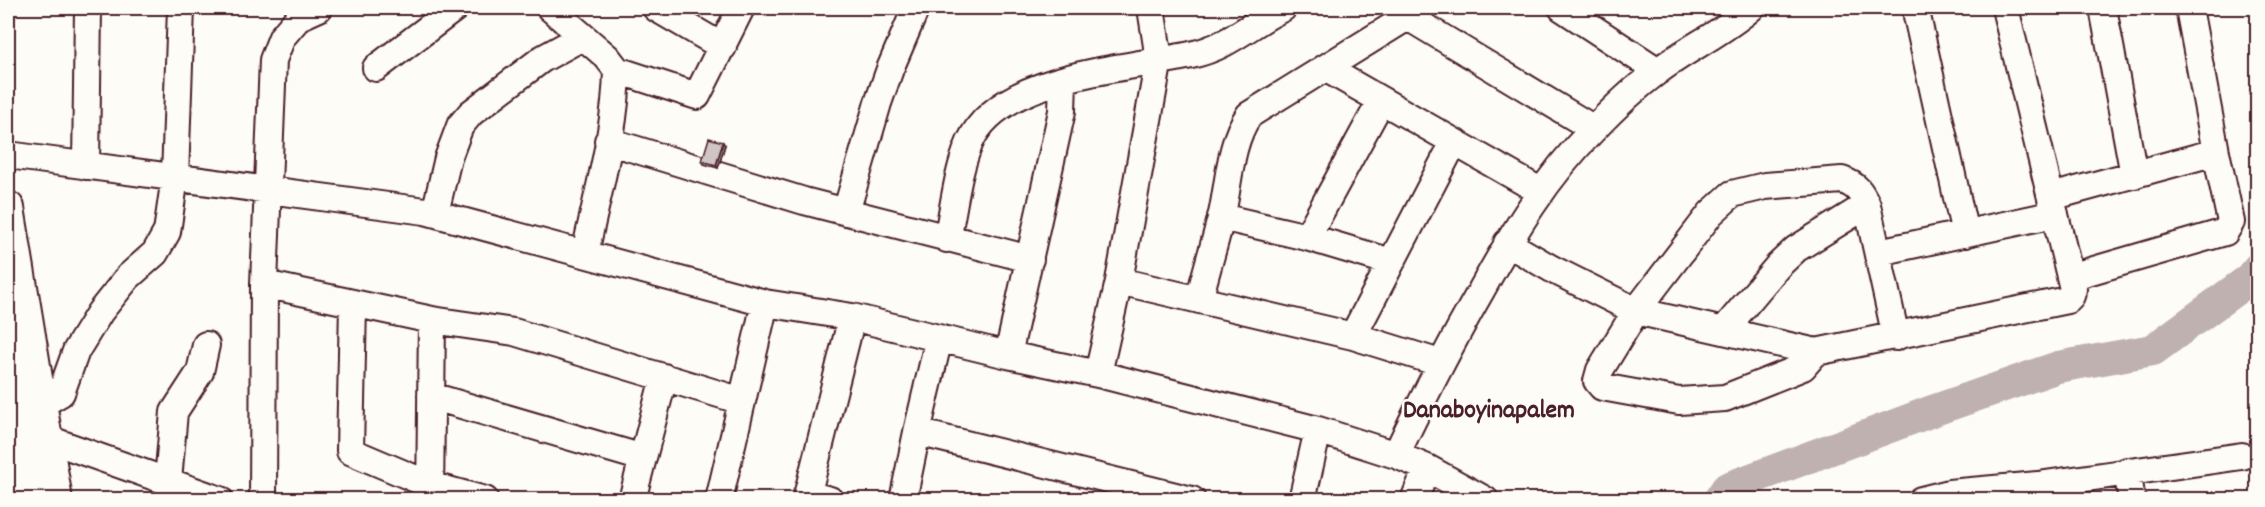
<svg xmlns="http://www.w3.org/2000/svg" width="2265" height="507" font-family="Dekko,sans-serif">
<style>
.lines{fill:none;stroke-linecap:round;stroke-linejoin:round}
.river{stroke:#c0b1b1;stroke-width:32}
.minor-casing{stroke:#4a1f2b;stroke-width:30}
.major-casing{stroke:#4a1f2b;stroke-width:36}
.minor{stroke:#fdfcf7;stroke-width:26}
.major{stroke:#fdfcf7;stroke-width:32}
.wall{fill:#b3a9a9;stroke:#4a1f2b;stroke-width:1.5}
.shaded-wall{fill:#928a89;stroke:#4a1f2b;stroke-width:1.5}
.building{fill:#d0c5c4;stroke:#4a1f2b;stroke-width:1.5}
.labels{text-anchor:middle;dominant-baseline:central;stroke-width:5;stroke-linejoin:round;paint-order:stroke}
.district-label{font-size:26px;font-weight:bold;fill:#4a1f2b;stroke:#fdfcf7}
</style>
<rect width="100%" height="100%" fill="#fdfcf7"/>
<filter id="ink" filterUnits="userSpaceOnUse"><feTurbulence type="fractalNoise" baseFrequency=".0167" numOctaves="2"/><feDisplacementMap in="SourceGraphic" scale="12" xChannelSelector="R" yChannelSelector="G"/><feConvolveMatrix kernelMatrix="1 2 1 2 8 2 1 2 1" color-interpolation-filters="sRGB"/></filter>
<g filter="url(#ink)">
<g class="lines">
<path class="river" d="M1719 500 1727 488 1935 410 2058 367 2153 350 2247 281 2258 268"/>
<defs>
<path id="minor" d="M319 8 299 17 282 37 273 60 264 284 432 320 514 332 742 401
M550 8 607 57 617 70C616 132 597 194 585 254
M656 8 723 47
M1562 8 1658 71
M2103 8 2134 175
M1917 16 1965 234
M1408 17 1594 129
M376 68 455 8
M1325 68 1540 191
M617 70 697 96 741 8
M608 141 804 201 1030 259
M8 155 425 211 765 303 852 317 1008 355 1098 374 1318 430 1396 455 1427 468 1485 500
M86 166 88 8
M2051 197 2216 152
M846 212 878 103 890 69 916 8
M435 213 448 158 460 126 471 113 542 59 582 37
M1221 217 1307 237 1381 101
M1307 237 1391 262
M947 239C954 207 957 172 970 142 1000 74 1128 69 1191 55 1231 46 1249 24 1283 8
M1507 243 1552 269 1636 311 1816 352 2067 300 2071 296 2073 289 2005 8
M1879 252 2055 214
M2070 277 2225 232 2231 222 2216 152 2189 8
M1119 281 1353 336 1440 363
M1199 300C1206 271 1215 243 1222 214 1229 182 1230 142 1249 115L1422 8
M353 304 350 451 430 485 485 500
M1724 330 1778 266 1796 249 1867 205 1896 337
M1353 336 1454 142
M939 338 917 432 1192 500
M1816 352 1803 367 1725 398 1679 401 1602 387 1597 381 1600 370 1636 311 1711 213 1732 194 1765 186 1842 180C1857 185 1861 192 1867 205
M1008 355 1062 111 1063 80
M1098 374 1119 281 1159 59 1151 8
M431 396 643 458
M40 405 61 393 76 351 100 312 128 277 155 253 167 232 175 177 181 8
M45 438 220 500
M1396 455C1423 398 1451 343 1482 289 1514 231 1547 176 1594 129 1613 109 1635 88 1658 71 1688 48 1721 34 1751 8
M2127 471 2132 500
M168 481 174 412 200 372 206 345
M807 494 830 500
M430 499 432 320
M263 500 264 284
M632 500 664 377
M719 500 765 303
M806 500 852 317
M903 500 917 432
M1302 500 1318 430
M1414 500 1427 468
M1921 500 1949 493 2038 485 2242 456"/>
<path id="major" d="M8 208 56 500
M8 352 33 500"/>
</defs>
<use href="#minor" class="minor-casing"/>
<use href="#major" class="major-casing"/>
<use href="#minor" class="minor"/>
<use href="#major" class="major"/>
</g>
<path class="wall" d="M725 145 718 168 704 164 702 161Z"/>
<path class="shaded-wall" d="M723 142 725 145 718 168 716 165Z"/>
<path class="building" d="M709 138 723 142 716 165 702 161Z"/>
</g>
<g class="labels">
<g class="district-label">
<text x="1489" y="411">Danaboyinapalem</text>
</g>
</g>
<rect width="2265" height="507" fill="none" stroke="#fdfcf7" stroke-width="30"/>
<rect x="15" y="15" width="2235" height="477" fill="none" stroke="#4a1f2b" stroke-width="2" filter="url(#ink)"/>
</svg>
